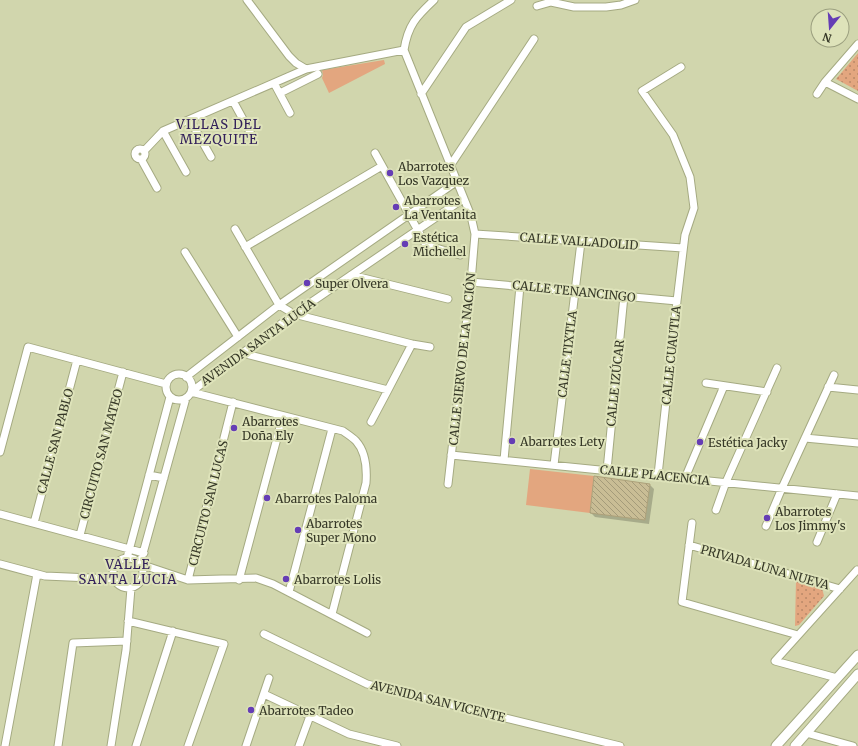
<svg xmlns="http://www.w3.org/2000/svg" width="858" height="746" font-family="Merriweather,serif">
<style>
.park{fill:#e3a67f}
.garden{fill:url(#garden-dots)}
.shadow{fill:#0003}
.building{fill:url(#building-back-hatch);stroke:#ada17a}
.lines{fill:none;stroke-linecap:round;stroke-linejoin:round}
.minor-casing{stroke:#a5aa82;stroke-width:9}
.tertiary-casing{stroke:#a5aa82;stroke-width:11}
.minor{stroke:#fff;stroke-width:7}
.tertiary{stroke:#fff;stroke-width:9}
.poi-dot{fill:#653db5;stroke:#dee3ba;stroke-width:1.5}
.labels{text-anchor:middle;dominant-baseline:central;stroke-width:4;stroke-linejoin:round;paint-order:stroke}
.poi-label{font-size:12px;fill:#363827;stroke:#dee3ba;text-anchor:start}
.street-label{font-size:12px;fill:#363827;stroke:#dee3ba}
.neighbourhood-label{font-size:13px;letter-spacing:1px;fill:#32205a;stroke:#dee3ba}
</style>
<defs>
<pattern id="garden-dots" width="8" height="8" patternUnits="userSpaceOnUse"><rect width="8" height="8" fill="#e3a67f"/><path d="M2 2h.1M6 6h.1" fill="none" stroke="#b98868" stroke-width="1.8" stroke-linecap="round"/></pattern>
<pattern id="building-back-hatch" width="6" height="6" patternUnits="userSpaceOnUse"><rect width="6" height="6" fill="#c9bd95"/><path d="M-1 5l2 2M0 0l6 6M5-1l2 2" fill="none" stroke="#a49b7a"/></pattern>
</defs>
<rect width="100%" height="100%" fill="#d1d6ad"/>
<path class="park" d="M384 60 385 64 329 93 322 78 323 75 322 70Z
M530 469 594 476 590 513 526 505Z"/>
<path class="garden" d="M858 53V91L836 79Z
M796 580 822 588 824 596 799 625 795 626Z"/>
<path class="shadow" d="M650 485 654 489 649 524 595 517 591 513Z"/>
<path class="building" d="M594 476 650 484 645 520 590 513Z"/>
<g class="lines">
<defs>
<path id="minor" d="M247 0 289 56 296 63 306 69
M537 6 551 2 574 7H606L621 5 635 0
M404 50 471 216 475 234 471 282 448 484
M404 50C408 25 416 17 434 0
M825 82 858 99
M274 83 290 113
M280 93 318 74
M421 94 466 27 511 0
M817 94 825 82 858 44
M233 101 251 134
M190 120 211 157
M163 131 186 172
M135 154a5 5 0 1 1 10 0a5 5 0 1 1-10 0Z
M144 151 163 131 306 69 404 50
M375 153 426 245 460 255
M141 159 157 188
M450 166 534 39
M235 229 279 305 294 314 412 344 430 347
M475 234 683 248
M245 247 382 166
M185 252 238 337
M351 275 448 299
M471 282 677 301
M242 353 388 390
M166 387a13 13 0 1 1 26 0a13 13 0 1 1-26 0Z
M186 377 279 305 456 182
M706 383 767 392
M828 387 858 390
M191 392 343 431C347 434 352 437 356 441 366 452 367 469 366 483L332 614
M191 392 294 314 463 199
M186 398 140 564 188 580 256 578 273 584 367 633
M371 422 388 390 412 344
M805 438 858 443
M0 452 28 347 166 384
M451 455 858 496
M504 460 520 286
M554 465 581 242
M607 470 624 296
M149 475 164 478
M658 475 677 301 685 235 694 208 690 177 673 135 642 91 681 67
M685 478 724 386
M716 510 726 482 777 368
M0 514 144 553
M34 523 77 360
M692 523 682 602 798 635
M766 526 782 488 834 375
M80 535 123 372
M817 542 837 494
M689 545 840 589
M127 558 170 397
M113 573a15 15 0 1 1 30 0a15 15 0 1 1-30 0Z
M0 564 45 576 114 579
M188 580 233 402
M239 580 283 416
M289 592 332 429
M128 621 224 644 188 746
M264 634 367 684 620 746
M837 678 775 661 857 570
M264 694 349 734 397 746
M806 733 853 746
M5 746 37 574
M58 746 73 643 127 641
M111 746 126 650 131 588
M136 746 173 631
M246 746 269 678
M299 746 310 716"/>
<path id="tertiary" d="M776 746 858 655
M795 746 858 674"/>
</defs>
<use href="#minor" class="minor-casing"/>
<use href="#tertiary" class="tertiary-casing"/>
<use href="#minor" class="minor"/>
<use href="#tertiary" class="tertiary"/>
</g>
<g class="poi-dot">
<circle cx="390" cy="173" r="4"/>
<circle cx="396" cy="207" r="4"/>
<circle cx="405" cy="244" r="4"/>
<circle cx="307" cy="283" r="4"/>
<circle cx="234" cy="428" r="4"/>
<circle cx="512" cy="441" r="4"/>
<circle cx="700" cy="442" r="4"/>
<circle cx="267" cy="498" r="4"/>
<circle cx="767" cy="518" r="4"/>
<circle cx="298" cy="530" r="4"/>
<circle cx="286" cy="579" r="4"/>
<circle cx="251" cy="710" r="4"/>
</g>
<g class="labels">
<g class="poi-label">
<text x="398" y="166">Abarrotes<tspan x="398" dy="14">Los Vazquez</tspan></text>
<text x="404" y="200">Abarrotes<tspan x="404" dy="14">La Ventanita</tspan></text>
<text x="413" y="237">Estética<tspan x="413" dy="14">Michellel</tspan></text>
<text x="315" y="283">Super Olvera</text>
<text x="242" y="421">Abarrotes<tspan x="242" dy="14">Doña Ely</tspan></text>
<text x="520" y="441">Abarrotes Lety</text>
<text x="708" y="442">Estética Jacky</text>
<text x="275" y="498">Abarrotes Paloma</text>
<text x="775" y="511">Abarrotes<tspan x="775" dy="14">Los Jimmy's</tspan></text>
<text x="306" y="523">Abarrotes<tspan x="306" dy="14">Super Mono</tspan></text>
<text x="294" y="579">Abarrotes Lolis</text>
<text x="259" y="710">Abarrotes Tadeo</text>
</g>
<g class="street-label">
<text transform="translate(579 241) rotate(4)">CALLE VALLADOLID</text>
<text transform="translate(574 291) rotate(6)">CALLE TENANCINGO</text>
<text transform="translate(258 342) rotate(-36)">AVENIDA SANTA LUCÍA</text>
<text transform="translate(567 354) rotate(-83)">CALLE TIXTLA</text>
<text transform="translate(671 355) rotate(-84)">CALLE CUAUTLA</text>
<text transform="translate(462 359) rotate(-84)">CALLE SIERVO DE LA NACIÓN</text>
<text transform="translate(615 383) rotate(-84)">CALLE IZÚCAR</text>
<text transform="translate(55 441) rotate(-75)">CALLE SAN PABLO</text>
<text transform="translate(101 454) rotate(-75)">CIRCUITO SAN MATEO</text>
<text transform="translate(655 475) rotate(6)">CALLE PLACENCIA</text>
<text transform="translate(208 503) rotate(-76)">CIRCUITO SAN LUCAS</text>
<text transform="translate(765 567) rotate(16)">PRIVADA LUNA NUEVA</text>
<text transform="translate(438 701) rotate(14)">AVENIDA SAN VICENTE</text>
</g>
<g class="neighbourhood-label">
<text x="219" y="124">VILLAS DEL<tspan x="219" dy="15">MEZQUITE</tspan></text>
<text x="128" y="564">VALLE<tspan x="128" dy="15">SANTA LUCIA</tspan></text>
</g>
</g>
<g transform="translate(830 28) rotate(197)"><circle r="19" fill="#dee3ba" stroke="#9b9f7f"/>
<path d="M0-3L7 15L0 10L-7 15Z" fill="#653db5"/>
<text y="-6" font-size="11" font-weight="bold" text-anchor="middle" fill="#363827">N</text>
</g>
</svg>
